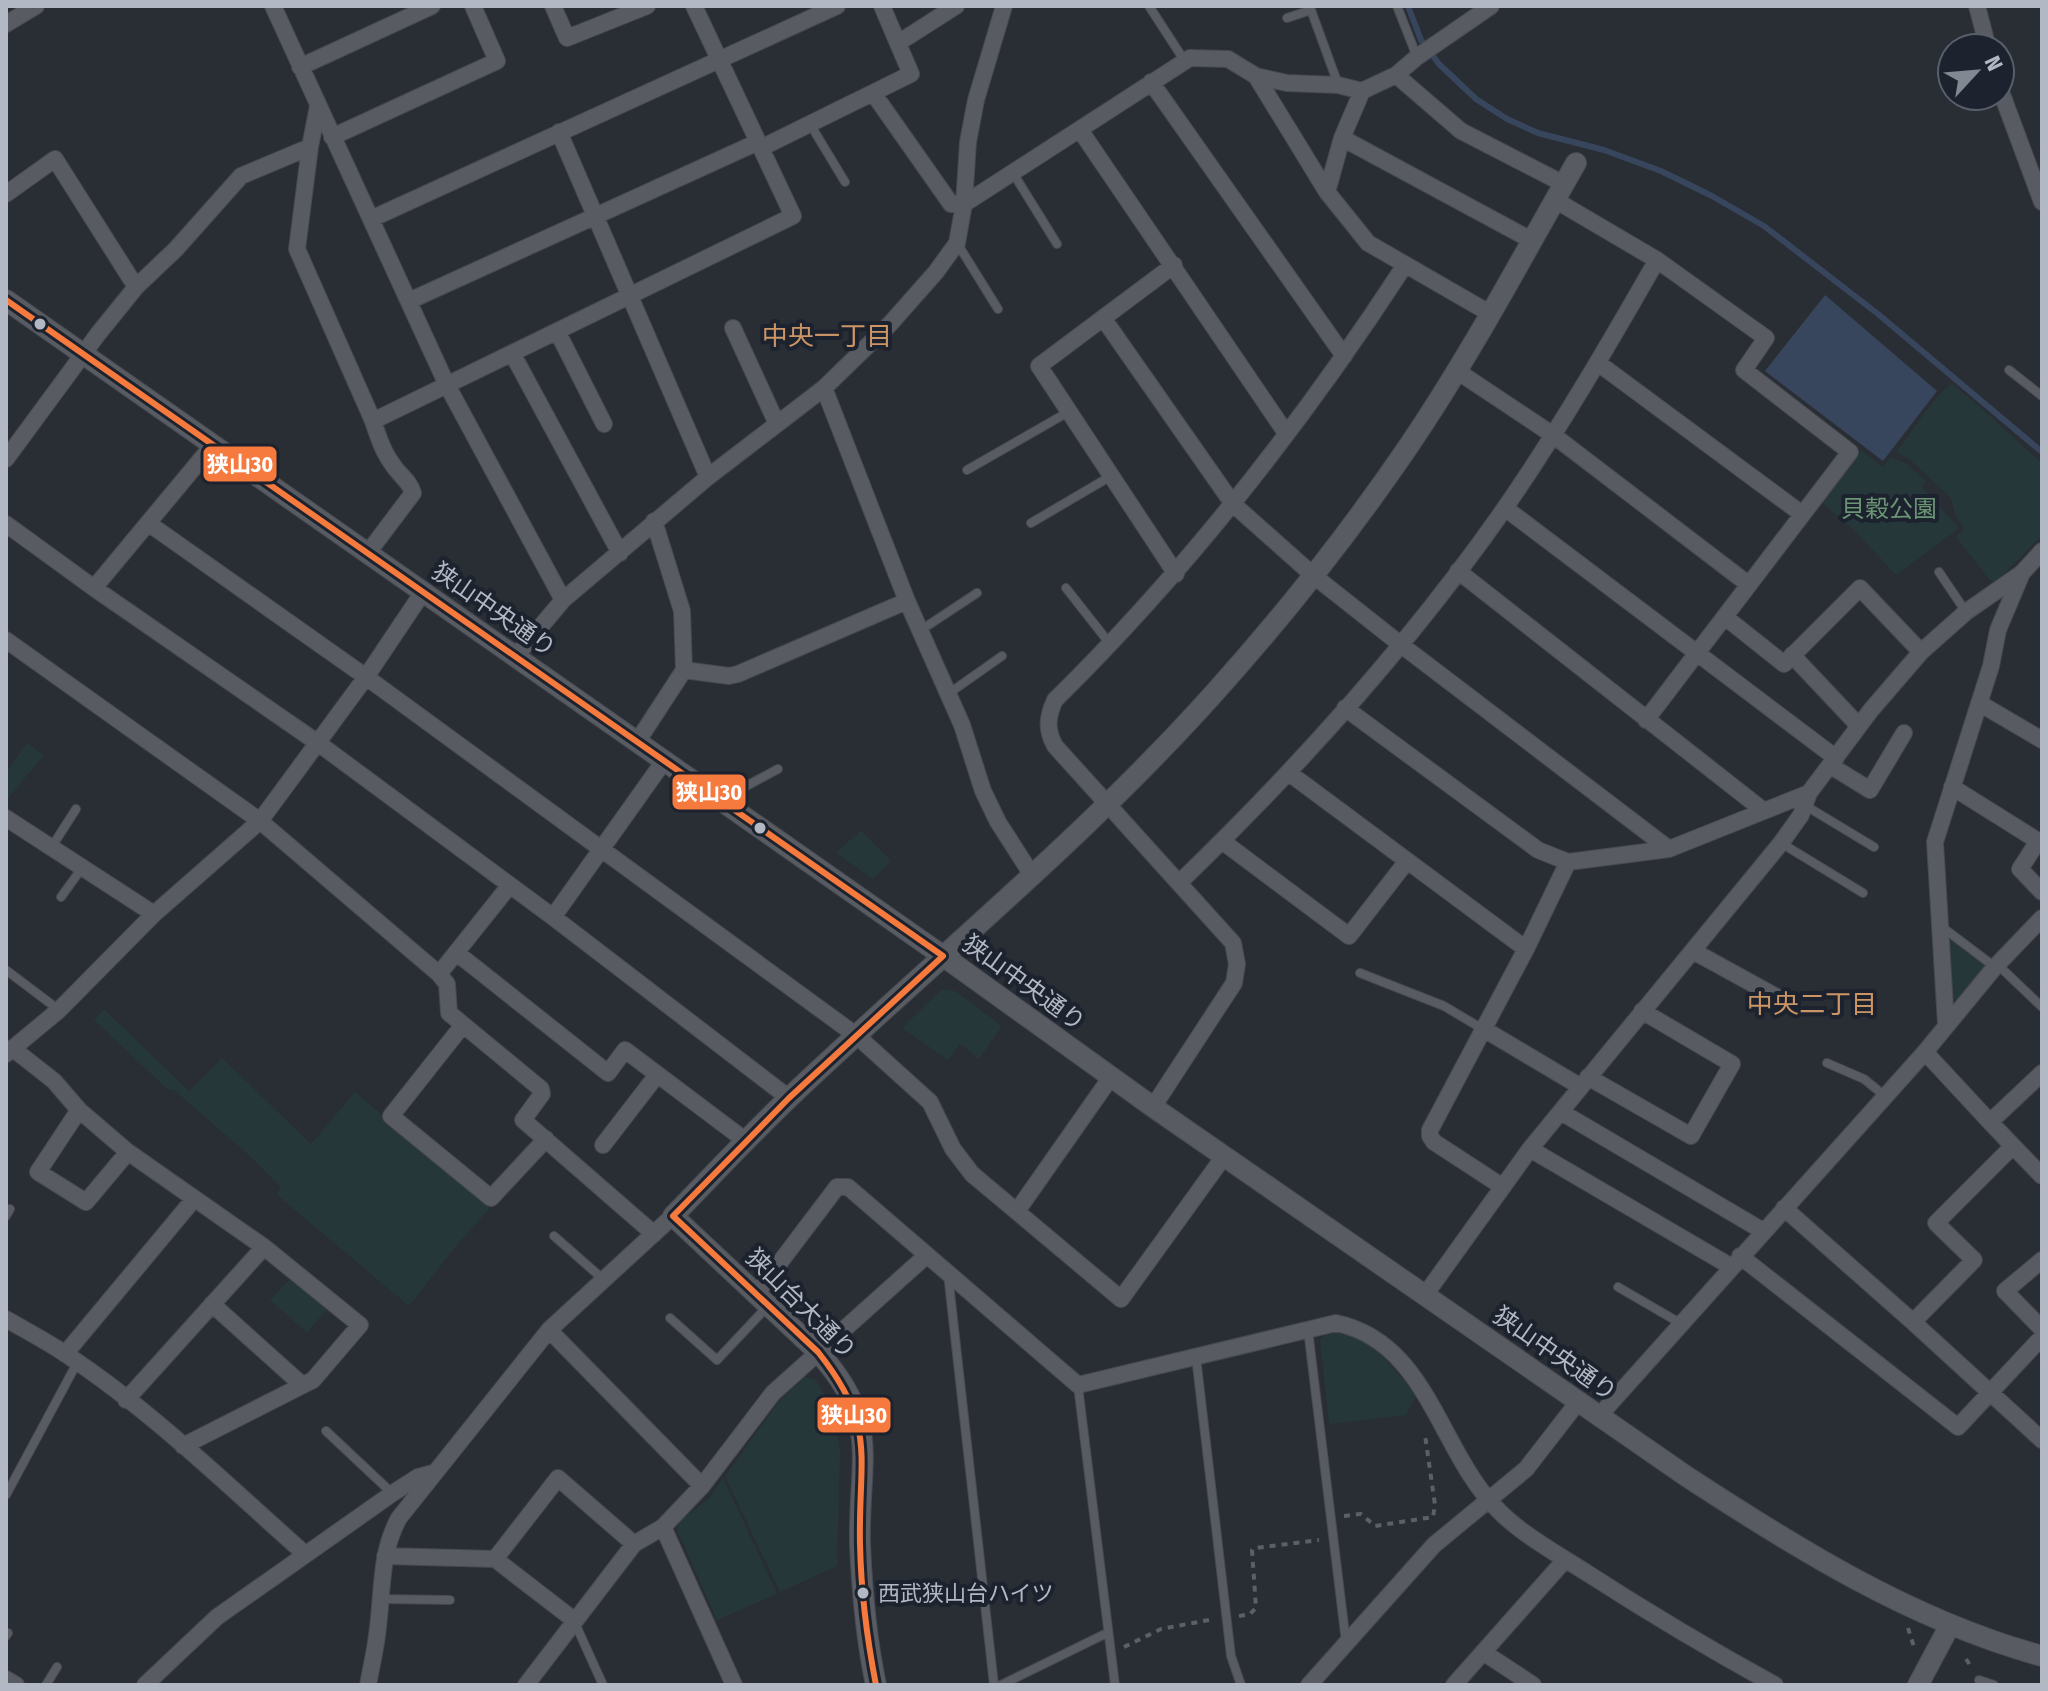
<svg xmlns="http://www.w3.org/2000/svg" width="2048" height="1691" font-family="'Fira Sans Condensed','Noto Sans JP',sans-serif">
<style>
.green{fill:#26373a}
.water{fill:#38465d}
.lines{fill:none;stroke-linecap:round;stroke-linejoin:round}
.stream{stroke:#38465d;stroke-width:6}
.service-casing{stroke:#46494f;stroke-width:10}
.minor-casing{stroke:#46494f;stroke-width:18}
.tertiary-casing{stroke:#46494f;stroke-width:22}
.path{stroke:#5b6066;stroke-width:4;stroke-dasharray:6 6;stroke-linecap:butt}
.service{stroke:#585b62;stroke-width:8}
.minor{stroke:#585b62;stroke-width:16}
.tertiary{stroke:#585b62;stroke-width:20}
.bus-1-casing{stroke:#1c232e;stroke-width:12}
.bus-1{stroke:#f6793e;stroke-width:6}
.bus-dot{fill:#b2b9c5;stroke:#1c232e;stroke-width:3}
.labels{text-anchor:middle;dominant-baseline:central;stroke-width:8;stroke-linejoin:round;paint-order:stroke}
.bus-label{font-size:22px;fill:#b2b9c5;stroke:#1c232e;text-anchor:start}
.park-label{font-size:24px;fill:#6b9575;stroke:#1c232e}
.street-label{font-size:24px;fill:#b2b9c5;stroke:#1c232e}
.neighbourhood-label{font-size:26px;fill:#cc9566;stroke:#1c232e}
.line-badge{stroke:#1c232e;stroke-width:3}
.badge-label{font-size:22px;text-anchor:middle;font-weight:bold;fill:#fff}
</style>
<rect width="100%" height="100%" fill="#292d34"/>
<path class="green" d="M1952 384C1984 408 2011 437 2042 463V535L2005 573 1994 582 1990 580 1956 537 1964 529 1955 515 1951 498 1908 458 1896 452C1913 433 1932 396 1952 384Z
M1861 450 1883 467 1891 457 1907 464 1926 481 1921 486 1959 528 1896 575 1854 530 1821 502Z
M27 743 44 755 6 801V772Z
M861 830 891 861 873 879 836 853Z
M1947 934 1989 965 1958 1002 1952 998Z
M942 989 955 991 1002 1026 979 1059 960 1044 948 1060 902 1028Z
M104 1009 189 1091 222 1058 311 1144 355 1092 490 1208 456 1246 409 1306 277 1195 281 1188 252 1158 174 1090 167 1089 94 1020Z
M291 1278 327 1309 307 1333 270 1300Z
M1341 1332C1373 1341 1399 1371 1416 1397L1406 1415 1329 1424 1320 1340 1325 1334Z
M805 1377 815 1379C831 1402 837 1424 840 1452L837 1566 780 1592 725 1476 780 1400Z
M723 1478 777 1594 717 1620 677 1530 679 1522 709 1498Z"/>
<path class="water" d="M1825 295 1937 391 1883 461 1765 371Z"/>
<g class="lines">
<path class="stream" d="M1408 6 1421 40 1439 64 1476 99 1507 119 1538 133 1604 150 1661 171 1712 196 1764 226 1878 314 2042 452"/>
<defs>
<path id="service" d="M1149 6 1184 60
M1397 6 1417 57
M1287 18 1311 10 1338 84
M810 124 845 182
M1013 173 1057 244
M957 243 998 309
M2009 370 2042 396
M967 470 1070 411
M1031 523 1111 476
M1939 572 1966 612
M1066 588 1110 644
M921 630 977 593
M948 694 1002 656
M722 799 778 769
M1806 806 1874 847
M1781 843 1863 893
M51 848 76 809
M61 897 82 868
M1942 927 1995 967
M1998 965 2042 1007
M6 970 59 1010
M1360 973 1444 1006 1481 1028
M1827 1063 1864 1079 1885 1096
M6 1216 10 1209
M554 1236 604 1280
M948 1274 994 1685
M1618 1287 1680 1323
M670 1318 717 1360 767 1307
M1308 1330 1346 1642
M1196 1357 1231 1656 1241 1685
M1078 1386 1115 1685
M326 1431 392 1493
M6 1495 77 1363
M381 1599 450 1600
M574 1621 603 1685
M6 1636 8 1633
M1979 1680 1994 1685
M46 1685 57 1667
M1001 1685 1107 1633"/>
<path id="minor" d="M273 6 447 385 563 600
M553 6 567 38 647 6
M1977 6 1988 48
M6 24 36 6
M898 43 956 6
M300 67 432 6
M1396 75 1461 131 1564 184
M1256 76 1327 192 1368 243 1491 314
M1151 82 1344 356
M2000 89 2042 202
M873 93 951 204H964L1190 58 1228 59 1256 76 1287 83 1338 85 1362 91 1396 75 1417 57 1491 6
M1080 130 1286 433
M559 132 708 477
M332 137 497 61 473 6
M1342 138 1533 241
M310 147 297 249 373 421 793 216 694 6
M761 148 911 74 882 6
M1327 192 1342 138 1362 91
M6 194 55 159 136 287
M1555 200 1657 260 1766 338 1744 370 1850 452 1646 720
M371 219 837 6
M1174 265 1039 366 1176 574
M409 301 758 142
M1103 318 1233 504 1314 576 1400 644 1669 849
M733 328 777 424
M557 331 604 424
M512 353 620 553
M1598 363 1802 514
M1457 371 1553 435 1748 584
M824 388 907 601 962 725 983 791 998 822 1032 875
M6 459 98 334 136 287 176 249 241 176 310 147 318 106
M1505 508 1836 758
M148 523 366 677 857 1036 930 1102 953 1149 972 1174 1121 1299 1225 1155
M6 524 94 588 212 446
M367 554 413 493C410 481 399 475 393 465 383 452 378 436 373 421
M1458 571 1764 811
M94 588 318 743 553 917 789 1098
M1725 617 1784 664 1860 588 1921 652
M6 640 260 821 439 974 447 984 449 1013 541 1089 542 1094 523 1120 654 1234
M1792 655 1859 726
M515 657 563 600 708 477 824 388 890 324 936 272 957 243 964 204 968 142 976 100 1004 6
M684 670 729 676 738 674 907 601
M1979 703 2042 740
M1345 708 1538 850 1568 862 1669 849 1809 793
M637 742 684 670 682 611 654 521
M1831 766 1870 790 1904 733
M1289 773 1526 949
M1952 787 2038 841 2020 869 2042 892
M6 818 154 914
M1222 841 1349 936 1407 861
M1179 883C1298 768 1410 644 1505 508 1560 428 1609 344 1657 260
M553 917 664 761
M1693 951 1793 1006
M458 954 608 1073 625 1050 746 1141
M439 974 510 885
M1946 1024 1935 842 1991 666 1998 630 2022 573
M463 1025 391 1116 491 1198 546 1139
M1482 1028 1581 1087
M12 1048 54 1081 79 1110 128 1152 264 1247 360 1325 313 1380 183 1446
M1925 1052 1990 1122 2042 1073
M6 1054 59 1010 154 914 260 821 366 677 423 592
M1588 1077 1691 1136 1732 1064 1642 1011
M1153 1107 1234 983 1237 964 1233 943 1055 746C1046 730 1047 717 1055 700 1188 569 1303 422 1405 265
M79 1110 38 1172 86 1202 128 1152
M1561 1112 1763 1231
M1990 1122 2013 1146
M603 1145 657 1075
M1530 1149 1730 1266
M1503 1187 1434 1142 1430 1136V1130L1526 949 1568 862
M1784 1208 1913 1322 2042 1440
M1017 1211 1111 1077
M1740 1256 1958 1427 2042 1337
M2042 1260 2005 1291 2042 1329
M756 1294 837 1187H848L1078 1385 1336 1323C1428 1342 1439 1452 1498 1510 1521 1534 1559 1555 1587 1573 1649 1613 1711 1650 1775 1685
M1425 1295 1530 1149 1781 843 1801 815 1809 793 1871 710 1921 652 1966 612 2022 573 2042 551
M212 1304 301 1384
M6 1319C25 1330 46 1341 64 1353 151 1410 227 1485 305 1554
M1913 1322 1974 1260 1936 1223 2013 1146 2042 1176
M549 1330 702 1486
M65 1354 194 1199
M126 1400 264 1247
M1599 1416 1925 1052 1995 967 2042 918
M663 1527 734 1685
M385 1556 495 1559 574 1620
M495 1559 558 1478 634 1544
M1483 1652 1533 1685
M6 1679 16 1685
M145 1685 217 1617 393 1493 418 1477 433 1473
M368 1685C371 1668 375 1652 377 1635 383 1595 379 1554 399 1518L549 1330 673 1216
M526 1685 634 1544 663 1527 702 1486 773 1393 927 1255
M1309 1685 1434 1545 1526 1469 1578 1402
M1454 1685 1565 1560"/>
<path id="tertiary" d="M6 300 943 956 1153 1107 1686 1476C1796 1548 1913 1621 2042 1656
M876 1685C866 1638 862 1591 860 1544 858 1460 882 1422 818 1352L673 1216C712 1176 750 1135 791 1096 933 961 1087 836 1217 690 1286 613 1350 532 1408 447 1470 356 1521 259 1576 163
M1918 1685 1950 1625"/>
</defs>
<use href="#service" class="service-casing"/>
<use href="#minor" class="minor-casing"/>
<use href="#tertiary" class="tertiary-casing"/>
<path class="path" d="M1344 1516 1361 1514 1375 1526 1433 1517 1435 1505 1425 1435
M1239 1616 1250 1614 1256 1608 1252 1550 1256 1548 1319 1540
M1908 1628 1915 1650
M1124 1647 1161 1629 1214 1619
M1966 1659 1972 1668"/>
<use href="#service" class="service"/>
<use href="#minor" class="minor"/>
<use href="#tertiary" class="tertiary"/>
<defs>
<path id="bus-1" d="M6 300 943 956
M673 1216 818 1352C878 1427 858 1457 860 1544 861 1591 867 1639 876 1685
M673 1216 789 1098 943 956"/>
</defs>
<use href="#bus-1" class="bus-1-casing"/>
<use href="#bus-1" class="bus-1"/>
</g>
<g class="bus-dot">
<circle cx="40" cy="324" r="7"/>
<circle cx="760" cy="828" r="7"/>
<circle cx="863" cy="1593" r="7"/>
</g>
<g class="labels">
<g class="bus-label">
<text x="878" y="1593">西武狭山台ハイツ</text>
</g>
<g class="park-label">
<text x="1889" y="509">貝穀公園</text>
</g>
<g class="street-label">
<text transform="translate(494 610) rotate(35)">狭山中央通り</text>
<text transform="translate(1024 983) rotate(36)">狭山中央通り</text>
<text transform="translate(801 1304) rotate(45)">狭山台大通り</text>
<text transform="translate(1555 1354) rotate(35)">狭山中央通り</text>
</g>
<g class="neighbourhood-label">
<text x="827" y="336">中央一丁目</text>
<text x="1812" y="1004">中央二丁目</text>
</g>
</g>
<g class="line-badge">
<rect x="202" y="445" width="76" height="38" rx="8" fill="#f6793e"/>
<rect x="671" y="773" width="76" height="38" rx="8" fill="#f6793e"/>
<rect x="816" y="1396" width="76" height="38" rx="8" fill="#f6793e"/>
</g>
<g class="badge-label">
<text x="240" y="472">狭山30</text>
<text x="709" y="800">狭山30</text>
<text x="854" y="1423">狭山30</text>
</g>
<rect width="2048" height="1691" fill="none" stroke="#b2b9c5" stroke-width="16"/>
<g transform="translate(1976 72) rotate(64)"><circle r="38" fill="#1c232e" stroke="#585f6a" stroke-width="2"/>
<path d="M0-6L14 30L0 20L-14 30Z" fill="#828892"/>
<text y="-12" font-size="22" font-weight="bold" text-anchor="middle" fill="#b2b9c5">N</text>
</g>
</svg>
